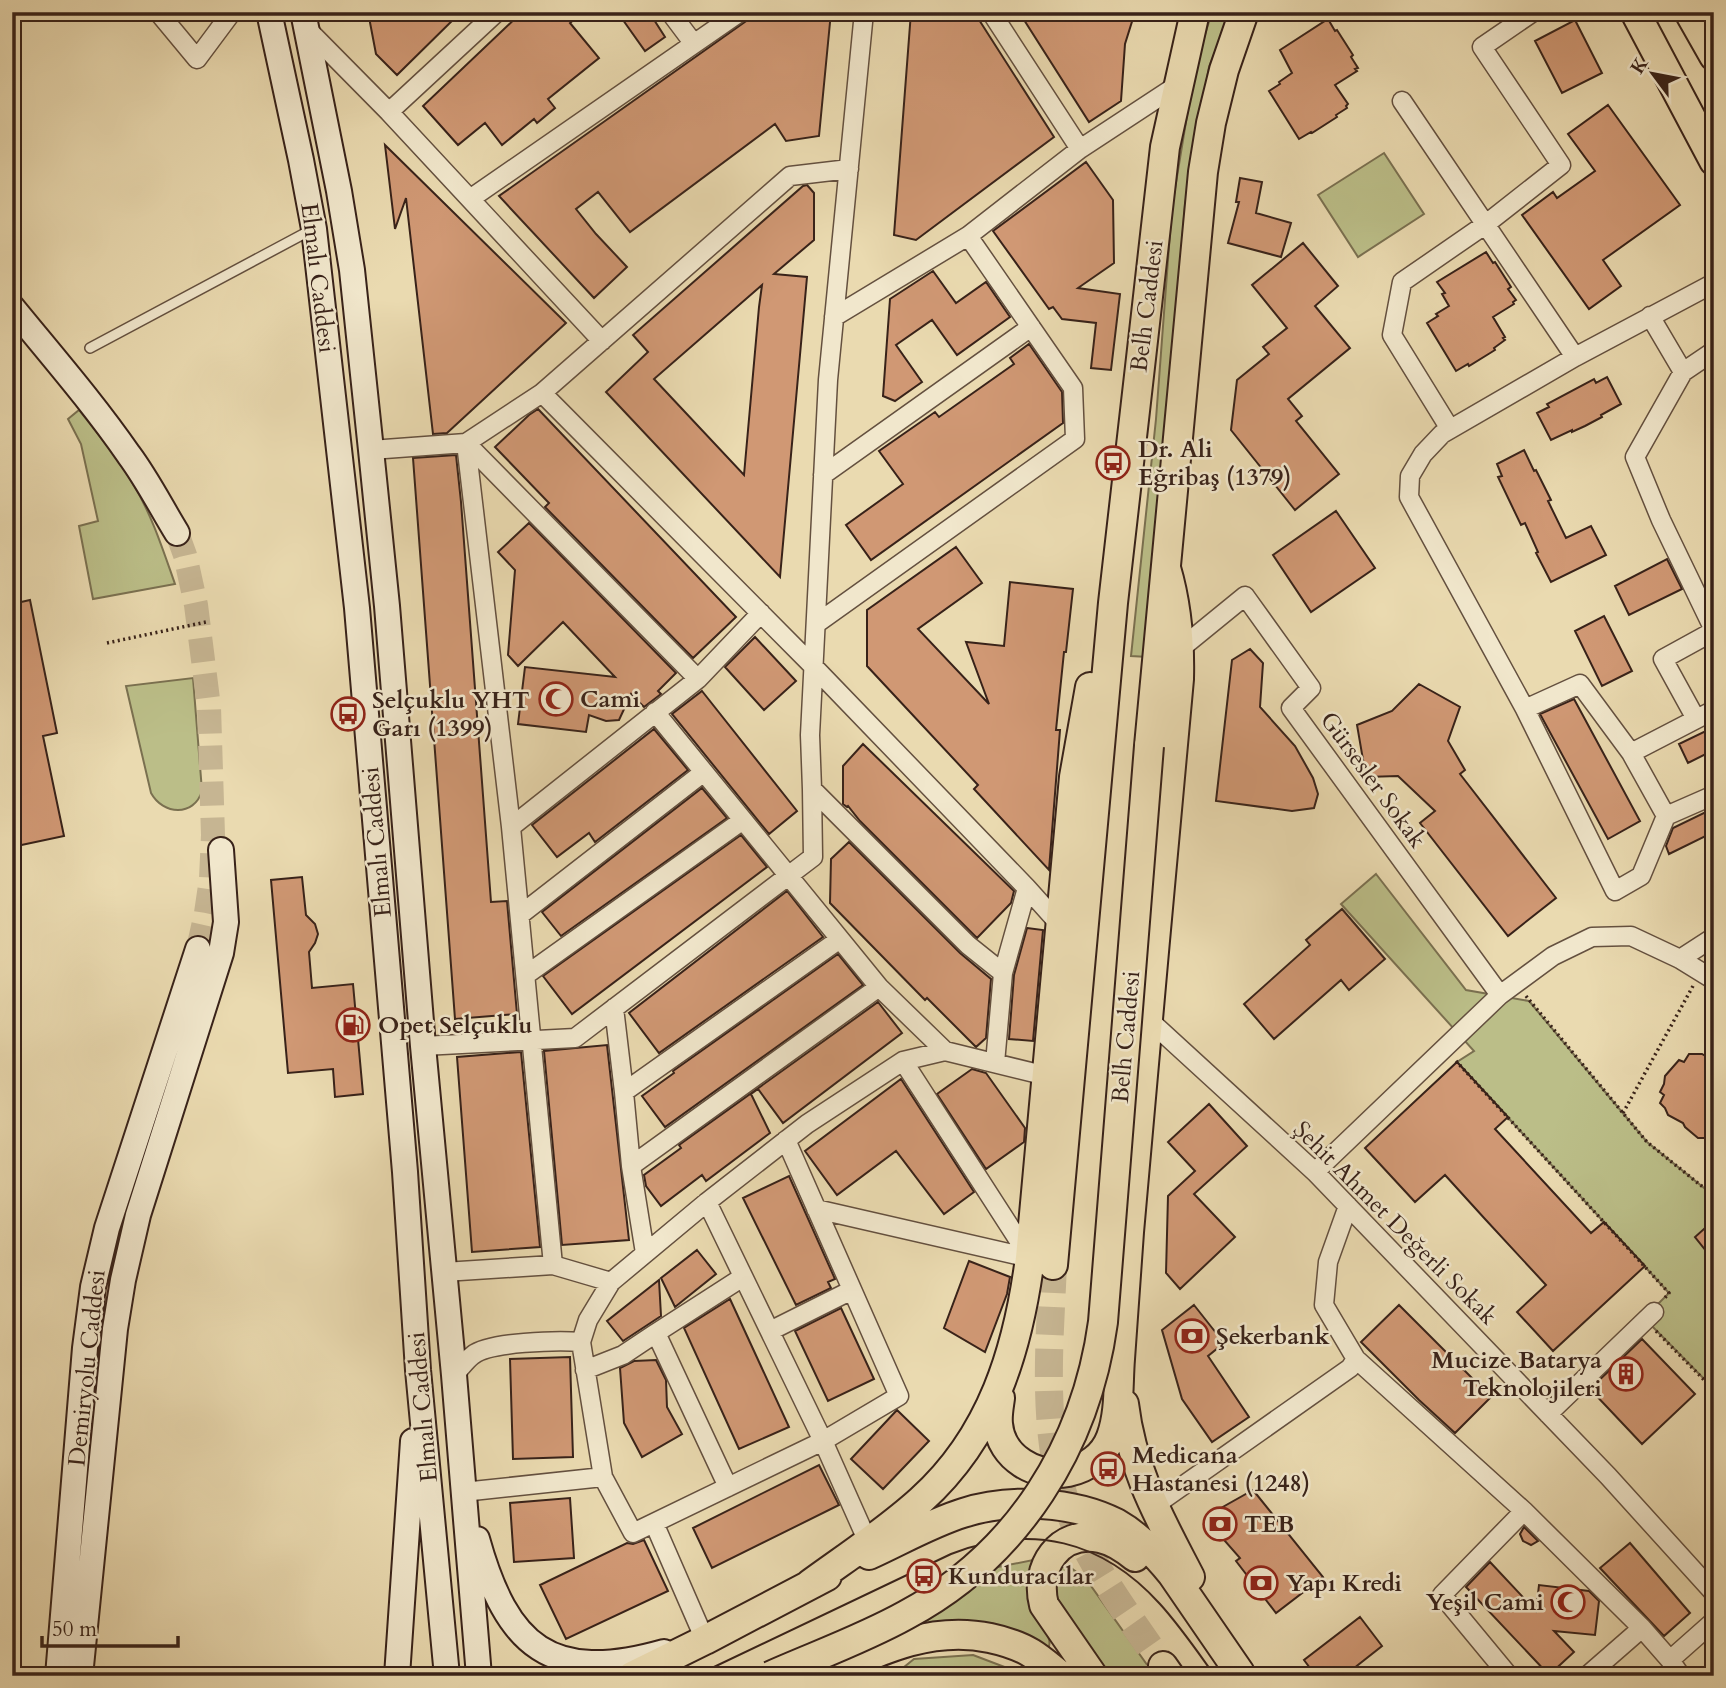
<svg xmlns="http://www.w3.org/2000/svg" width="1726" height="1688" font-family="Cardo,serif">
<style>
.green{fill:#bbbe88;stroke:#7a7050;stroke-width:2}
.building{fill:#d09874;stroke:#382219;stroke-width:2;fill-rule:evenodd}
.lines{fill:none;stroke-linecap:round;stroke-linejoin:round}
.secondary-tunnel{stroke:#c6b592;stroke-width:24;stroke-dasharray:24 12;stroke-linecap:butt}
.primary-tunnel{stroke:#c6b592;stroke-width:28;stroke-dasharray:28 14;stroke-linecap:butt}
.service-casing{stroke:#64503f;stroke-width:12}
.minor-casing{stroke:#64503f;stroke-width:21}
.secondary-casing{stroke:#382219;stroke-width:28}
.primary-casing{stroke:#382219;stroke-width:32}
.path{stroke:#382219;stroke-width:3.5;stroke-dasharray:2 3.5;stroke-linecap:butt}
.service{stroke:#f1e7cc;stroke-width:9}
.minor{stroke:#f1e7cc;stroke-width:18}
.secondary{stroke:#f1e7cc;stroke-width:24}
.primary{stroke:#eadab0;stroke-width:28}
.tram{stroke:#382219;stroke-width:2}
.primary-bridge-casing{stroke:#382219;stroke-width:32;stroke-linecap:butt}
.primary-bridge{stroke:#eadab0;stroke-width:28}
.labels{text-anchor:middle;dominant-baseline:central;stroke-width:5;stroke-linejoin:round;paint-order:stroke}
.street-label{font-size:24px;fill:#382219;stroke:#f1e7cc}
.poi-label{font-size:24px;font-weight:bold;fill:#382219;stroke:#f1e7cc;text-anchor:start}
</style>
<rect width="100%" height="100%" fill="#eadab0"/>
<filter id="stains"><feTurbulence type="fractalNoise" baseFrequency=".00286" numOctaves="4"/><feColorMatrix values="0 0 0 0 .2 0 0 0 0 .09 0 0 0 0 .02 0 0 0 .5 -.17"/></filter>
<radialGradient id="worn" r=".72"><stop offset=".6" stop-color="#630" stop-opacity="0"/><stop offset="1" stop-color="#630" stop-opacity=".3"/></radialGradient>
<path class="green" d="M1212 12H1231L1209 67 1185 205 1148 657 1131 656 1156 419 1172 207 1195 67Z
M1384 153 1424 214 1358 257 1318 195Z
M79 410C98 434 118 458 133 484 152 515 163 550 175 584L93 599 79 526 98 521 81 444 68 419Z
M193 678 202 791C194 817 163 815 151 793L126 686Z
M1376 874 1466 990 1529 1001 1647 1142 1714 1196V1389L1644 1318 1669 1293 1457 1062 1474 1051 1341 904Z
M1033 1560 1034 1561C1034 1580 1030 1599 1037 1616 1042 1628 1055 1640 1047 1651L913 1628 969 1591 993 1568Z
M1057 1566 1071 1568 1086 1579 1155 1676H1100L1051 1604Z
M973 1655 1028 1676H893L914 1659Z"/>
<path class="building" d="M368 12H461L397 75 376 54Z
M522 12H583L570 23 599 58 548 99 555 108 537 123 534 119 502 145 485 123 458 145 423 106Z
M634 12H649L665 37 645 51 623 20Z
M759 12H831L819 136 786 141 775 124 630 232 598 192 576 209 596 234 627 267 594 298 499 196Z
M911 12H974L1054 137 916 240 894 235Z
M1019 12H1135L1125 44 1121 101 1089 122Z
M1328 19 1335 31 1337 30 1353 55 1351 57 1358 68 1355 69 1357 71 1335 85 1348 104 1346 106 1347 108 1336 115 1337 117 1312 133 1311 132 1299 139 1269 91 1280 84 1279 82 1292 73 1280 50Z
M1575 20 1602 73 1562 93 1535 41Z
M1608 105 1680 205 1603 260 1621 286 1589 309 1522 215 1553 192 1557 198 1595 171 1568 134Z
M385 145 566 323 447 433 433 434 406 198 395 229Z
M1086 162 1113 200 1114 263 1078 288 1120 294 1111 370 1091 368 1096 323 1062 319 1053 307 1049 309 993 231Z
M1240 178 1262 182 1256 213 1291 223 1281 257 1228 243 1239 202H1236Z
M807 185 814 193V240L774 274 807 277 780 577 606 392 648 352 633 335 803 186ZM762 285 759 307 744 475 654 379Z
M1303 243 1338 286 1315 306 1350 348 1288 399 1302 416 1296 421 1339 474 1295 510 1231 430 1237 380 1269 354 1263 347 1287 328 1252 285Z
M1486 252 1493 263 1495 262 1511 287 1508 289 1516 300 1513 302 1514 304 1493 317 1505 337 1503 338 1505 340 1494 348 1495 350 1469 366 1468 364 1456 371 1427 323 1438 316 1436 314 1449 306 1442 294 1445 293 1437 282Z
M933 271 956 303 986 282 1010 317 957 355 932 320 896 345 922 382 895 401 883 396 890 299Z
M1029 344 1062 392 1063 423 871 560 846 525 903 484 879 451 935 412 939 417 1014 364 1010 358Z
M1607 377 1621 404 1601 415 1602 417 1585 426 1572 432V430L1551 440 1537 413 1549 407 1547 404 1594 379 1596 383Z
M538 409 736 617 693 658 545 507 549 503 495 447 529 415Z
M1524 450 1534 471 1536 470 1551 500 1548 501 1566 538 1591 526 1606 555 1551 582 1536 553 1538 552 1525 523 1521 525 1498 477 1502 476 1497 464Z
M456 455 461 502 491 902 507 901 517 1014 455 1019 413 458Z
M1336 511 1375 568 1311 612 1273 555Z
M529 523 676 673 658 691 661 694 644 707 631 694 619 720 606 721 589 715 586 732 518 724 525 667 615 677 563 622 518 666 508 655 515 570 498 552Z
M956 547 982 583 918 629 989 704 966 642 1004 646 1010 582 1073 589 1066 652H1064L1056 730H1060L1049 870 974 789 978 785 867 666V610Z
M1667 559 1682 589 1629 615 1615 586Z
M30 600 57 733 43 736 64 836 12 847V604Z
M1604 616 1632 671 1602 686 1575 631Z
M755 637 796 681 764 710 725 667Z
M1250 649 1263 663 1260 707 1295 746 1313 778 1318 794 1314 808 1292 811 1216 801 1232 660Z
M1419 684 1460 707 1448 741 1465 770 1460 774 1556 898 1508 936 1420 823 1435 811 1398 776 1366 777 1357 725 1392 711Z
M702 691 797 811 769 834 672 714Z
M1574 699 1640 821 1608 839 1540 714Z
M1714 727V750L1688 763 1679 744Z
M654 729 688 770 595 842 589 833 557 857 532 825Z
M863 744 1014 891 1011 903 977 938 860 821 848 806 847 807 843 804V766Z
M702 788 727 818 561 936 542 912Z
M1714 808V832L1669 854 1666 846 1673 828Z
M741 835 767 867 572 1014 543 976Z
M849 842 960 953 991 979 986 1038 976 1047 927 998 925 1000 830 903 831 859Z
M302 877 306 915 315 924 318 934 315 943 309 952 312 988 353 984 363 1094 335 1097 333 1069 288 1073 271 880Z
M787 891 823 937 659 1053 629 1013Z
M1342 909 1385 959 1349 990 1341 980 1274 1039 1244 1004 1310 945 1306 940Z
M1027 928 1043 930 1033 1041 1009 1039 1014 975Z
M838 954 863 985 665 1127 642 1096 674 1073 673 1071Z
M878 1002 902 1033 783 1123 758 1089 751 1094 770 1133 706 1181 702 1175 661 1206 646 1186 644 1175 681 1148 679 1145Z
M607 1045 629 1240 562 1245 544 1051Z
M521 1052 540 1247 472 1252 457 1057Z
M1689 1054H1702L1714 1061V1138H1698L1685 1127 1683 1123 1668 1115 1665 1108 1660 1103 1664 1095 1660 1092 1664 1084 1665 1076 1679 1060 1684 1062Z
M1457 1062 1508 1117 1495 1129 1591 1233 1604 1222 1645 1266 1553 1351 1517 1312 1546 1285 1485 1219 1445 1175 1415 1202 1365 1148Z
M972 1069 986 1073 1025 1128 1024 1142 986 1169 937 1094Z
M901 1079 974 1192 944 1214 896 1151 837 1195 805 1151Z
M1209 1104 1247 1146 1194 1194 1235 1237 1180 1289 1166 1273 1168 1196 1195 1171 1168 1142Z
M789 1176 835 1279 828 1282 831 1288 796 1305 743 1198Z
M1714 1220V1261L1695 1237Z
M697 1250 716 1274 675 1307 661 1278Z
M969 1261 1010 1277 1007 1294 985 1352 944 1328Z
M659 1280 661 1316 623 1341 607 1321Z
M730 1299 789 1427 739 1449 684 1328Z
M1194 1305 1224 1343 1208 1356 1249 1417 1212 1442 1182 1399 1162 1330Z
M1399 1305 1491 1397 1455 1433 1419 1400 1361 1342Z
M841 1308 874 1379 828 1401 795 1331Z
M1642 1339 1695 1394 1642 1444 1590 1389Z
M570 1357 573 1457 513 1459 510 1359Z
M656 1360 666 1380 667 1407 682 1434 642 1457 624 1423 620 1368 634 1361Z
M897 1410 929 1441 883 1489 851 1459Z
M819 1465 839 1505 712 1568 693 1528Z
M1253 1490 1323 1577 1276 1613 1236 1561 1240 1558 1217 1532 1213 1523 1214 1515 1221 1508Z
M570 1498 574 1558 514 1562 510 1503Z
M1524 1527 1538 1541 1531 1545 1523 1541 1520 1534Z
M644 1540 668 1591 566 1639 540 1585 627 1543 633 1544Z
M1630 1543 1690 1613 1664 1636 1600 1568Z
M1490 1562 1536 1611 1539 1585 1589 1591 1599 1601 1595 1635 1554 1631 1574 1652 1549 1675 1466 1587Z
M1360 1617 1382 1646 1344 1676H1316L1304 1660Z"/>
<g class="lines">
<path class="secondary-tunnel" d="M177 533 185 555 196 605 209 707 213 835 211 879 206 913 198 949"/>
<path class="primary-tunnel" d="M1053 1265C1050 1335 1043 1409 1059 1479 1076 1548 1123 1608 1163 1666"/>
<defs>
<path id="service" d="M90 348 311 230"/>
<path id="minor" d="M158 12 197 59 232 12
M670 12 694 44
M991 12 1080 149
M306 28 389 112 602 341
M1402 101 1575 357
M389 112 497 12
M470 199 740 12
M1650 316 1683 372
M834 317 968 236 1080 149 1179 84
M1714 351 1683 372 1635 457 1661 520 1714 630
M542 393 813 666 1027 888 1062 927
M1450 429 1392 335 1402 282 1486 224 1561 165 1482 47 1533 12
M371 450 466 443 542 393 790 176 849 169
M823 475 1031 327
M816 624 1075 439 1073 388 968 236
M1180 649 1245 596 1311 688 1291 708 1500 995
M1525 709 1615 891 1641 876 1666 816
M1714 710 1631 753 1666 816 1714 795
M655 712 879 987 945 1051
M1696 719 1663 659 1714 631
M1631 753 1580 684 1525 709 1409 497 1410 476 1423 454 1442 434 1575 357 1714 283
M812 789 968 945 1003 973 1027 888
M511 827 698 679
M520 915 704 772
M1680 959 1714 937
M526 975 743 820
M614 1008 624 1092 631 1166 645 1253
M1148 1019 1315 1172 1608 1476 1714 1593
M423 1046 575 1038 813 857 812 789 810 735 828 380 864 12
M903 1061 1030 1258
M995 1063 1003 973
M624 1092 840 939
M631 1166 879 987
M1315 1172 1500 995 1553 956 1592 937 1631 936 1680 959 1714 980
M707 1202 823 1441 868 1542
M1348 1206 1328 1262 1324 1305 1356 1359 1524 1511 1642 1628 1670 1660 1681 1676
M816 1209 1030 1258
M444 1272 553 1265
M611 1282 553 1265 511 827 466 443 698 679 761 613
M770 1331 852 1290
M581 1342 603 1477
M585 1370 623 1355 656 1333
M454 1375C460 1369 466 1360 473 1355 489 1342 558 1340 581 1342L588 1320 611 1282 707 1202 807 1124 903 1061 945 1051 1047 1076
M1548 1414 1654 1312
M728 1487 656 1333 743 1277
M463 1492 603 1477 633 1533 823 1441 899 1396 786 1140
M1154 1506 1350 1368 1356 1359
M654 1523 705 1640
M1670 1660 1714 1621
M1509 1676 1442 1595 1524 1511
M1587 1676 1642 1628"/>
<path id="secondary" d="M269 12 301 160 314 229 357 608 405 1172 418 1370 447 1676
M303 12 339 191 352 270 371 450 387 606 423 1046 454 1375 479 1676
M12 307C52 356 93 403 129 455 147 479 161 507 177 533
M477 1539C507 1647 551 1684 664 1652
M58 1676 85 1348 93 1287 107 1228 198 949
M80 1676 115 1329 123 1280 138 1215 221 953 226 922 221 850
M397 1676 413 1441"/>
<path id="primary" d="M1635 12 1714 161
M1689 12 1714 56
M1149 746 1203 172 1211 123 1224 70 1244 12
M1053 1265 1113 603 1140 367 1165 147 1195 12
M1000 1398C999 1406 997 1415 998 1424 1001 1458 1036 1478 1068 1472 1087 1468 1104 1456 1111 1437 1120 1413 1118 1384 1120 1359 1123 1316 1126 1274 1129 1232 1145 1048 1162 863 1179 679 1180 640 1177 605 1166 568
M1124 1404C1132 1471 1160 1519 1190 1577
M869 1555C900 1541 931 1523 963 1513 1009 1498 1073 1501 1116 1523 1139 1536 1156 1554 1172 1574L1240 1673
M810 1584C847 1557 887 1531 921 1500 992 1436 1018 1350 1030 1258L1074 777 1090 687
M1163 1666 1170 1676
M632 1676 705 1640 827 1576
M824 1676C877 1652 930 1625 990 1638 1004 1641 1018 1645 1031 1653 1041 1659 1051 1668 1061 1676
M1093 1676 1044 1605C1034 1567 1059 1530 1100 1538 1114 1541 1124 1548 1135 1557"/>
</defs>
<use href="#service" class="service-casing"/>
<use href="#minor" class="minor-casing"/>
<use href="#secondary" class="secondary-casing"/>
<use href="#primary" class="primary-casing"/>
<path class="path" d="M107 643 206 622
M1526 996 1647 1142 1714 1196
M1456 1061 1669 1293 1663 1300
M1623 1113 1693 986
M1656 1331 1714 1390"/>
<use href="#service" class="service"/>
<use href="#minor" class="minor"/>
<use href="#secondary" class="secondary"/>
<use href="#primary" class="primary"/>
<path class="tram" d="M695 1676 951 1554C1031 1523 1102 1540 1160 1604 1180 1626 1197 1651 1215 1676"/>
<defs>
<path id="primary-bridge" d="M770 1676C815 1656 863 1639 906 1615 1018 1555 1086 1446 1103 1322L1149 746"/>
</defs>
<use href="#primary-bridge" class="primary-bridge-casing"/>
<use href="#primary-bridge" class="primary-bridge"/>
</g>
<defs>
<symbol id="bus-ring" viewBox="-11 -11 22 22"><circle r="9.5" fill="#f1e7cc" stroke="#8f2418" stroke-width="1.5"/><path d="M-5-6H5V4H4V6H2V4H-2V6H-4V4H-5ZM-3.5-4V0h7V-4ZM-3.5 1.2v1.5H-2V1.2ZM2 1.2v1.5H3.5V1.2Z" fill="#8f2418"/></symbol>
<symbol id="mosque-ring" viewBox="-11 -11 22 22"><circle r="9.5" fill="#f1e7cc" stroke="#8f2418" stroke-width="1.5"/><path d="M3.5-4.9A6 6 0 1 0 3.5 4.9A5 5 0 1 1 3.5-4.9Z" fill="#8f2418"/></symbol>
<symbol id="fuel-ring" viewBox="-11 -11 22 22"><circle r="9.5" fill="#f1e7cc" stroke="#8f2418" stroke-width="1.5"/><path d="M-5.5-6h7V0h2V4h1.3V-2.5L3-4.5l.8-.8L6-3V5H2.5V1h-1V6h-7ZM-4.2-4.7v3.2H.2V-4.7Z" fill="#8f2418"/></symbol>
<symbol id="bank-ring" viewBox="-11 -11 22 22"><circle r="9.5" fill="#f1e7cc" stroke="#8f2418" stroke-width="1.5"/><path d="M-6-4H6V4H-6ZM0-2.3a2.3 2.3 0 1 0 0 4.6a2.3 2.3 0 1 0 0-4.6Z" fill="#8f2418"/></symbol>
<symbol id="building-ring" viewBox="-11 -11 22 22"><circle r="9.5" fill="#f1e7cc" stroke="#8f2418" stroke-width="1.5"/><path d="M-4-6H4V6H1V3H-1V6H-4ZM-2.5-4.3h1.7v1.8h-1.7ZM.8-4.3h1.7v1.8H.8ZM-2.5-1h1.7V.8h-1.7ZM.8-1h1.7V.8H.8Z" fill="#8f2418"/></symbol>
</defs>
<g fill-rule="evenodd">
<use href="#bus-ring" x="1094" y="444" width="38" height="38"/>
<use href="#mosque-ring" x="537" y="680" width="38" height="38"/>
<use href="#bus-ring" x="329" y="695" width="38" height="38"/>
<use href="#fuel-ring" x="334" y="1006" width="38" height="38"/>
<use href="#bank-ring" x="1173" y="1317" width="38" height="38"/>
<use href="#building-ring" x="1607" y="1355" width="38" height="38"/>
<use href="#bus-ring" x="1089" y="1450" width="38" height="38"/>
<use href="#bank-ring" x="1201" y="1505" width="38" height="38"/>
<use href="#bus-ring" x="905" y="1557" width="38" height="38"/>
<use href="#bank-ring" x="1242" y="1564" width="38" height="38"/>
<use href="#mosque-ring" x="1549" y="1583" width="38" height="38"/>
</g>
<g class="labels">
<g class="street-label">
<text transform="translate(318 278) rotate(83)">Elmalı Caddesi</text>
<text transform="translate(1147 306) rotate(-83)">Belh Caddesi</text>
<text transform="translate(1373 780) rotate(54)">Gürsesler Sokak</text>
<text transform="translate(377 842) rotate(-95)">Elmalı Caddesi</text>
<text transform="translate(1126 1037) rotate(-85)">Belh Caddesi</text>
<text transform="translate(1395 1223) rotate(45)">Şehit Ahmet Değerli Sokak</text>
<text transform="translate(87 1368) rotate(-84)">Demiryolu Caddesi</text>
<text transform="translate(423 1407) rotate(-95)">Elmalı Caddesi</text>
</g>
<g class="poi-label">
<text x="1138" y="449">Dr. Ali<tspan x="1138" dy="28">Eğribaş (1379)</tspan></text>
<text x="580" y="699">Cami</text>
<text x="372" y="700">Selçuklu YHT<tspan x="372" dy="28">Garı (1399)</tspan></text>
<text x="378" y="1025">Opet Selçuklu</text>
<text x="1216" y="1336">Şekerbank</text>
<text x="1602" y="1360" text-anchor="end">Mucize Batarya<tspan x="1602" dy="28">Teknolojileri</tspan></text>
<text x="1132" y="1455">Medicana<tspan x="1132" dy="28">Hastanesi (1248)</tspan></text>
<text x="1244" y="1524">TEB</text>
<text x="948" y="1576">Kunduracılar</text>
<text x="1286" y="1583">Yapı Kredi</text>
<text x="1544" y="1602" text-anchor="end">Yeşil Cami</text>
</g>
</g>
<rect width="1726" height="1688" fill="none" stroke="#eadab0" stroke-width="42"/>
<rect x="14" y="14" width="1698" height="1660" fill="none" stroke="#382219" stroke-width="3.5"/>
<rect x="21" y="21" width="1684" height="1646" fill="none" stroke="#382219" stroke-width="2"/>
<g transform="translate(1653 74) rotate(302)" stroke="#f1e7cc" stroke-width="5" paint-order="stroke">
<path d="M0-5L12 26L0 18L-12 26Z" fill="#382219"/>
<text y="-10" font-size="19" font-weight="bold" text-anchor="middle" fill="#382219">K</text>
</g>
<path d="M42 1636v10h136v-10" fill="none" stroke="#382219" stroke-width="3.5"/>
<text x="52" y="1636" font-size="21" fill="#382219" stroke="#f1e7cc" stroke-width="5" paint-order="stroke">50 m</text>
<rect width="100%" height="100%" filter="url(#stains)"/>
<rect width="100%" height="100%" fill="url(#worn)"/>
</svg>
